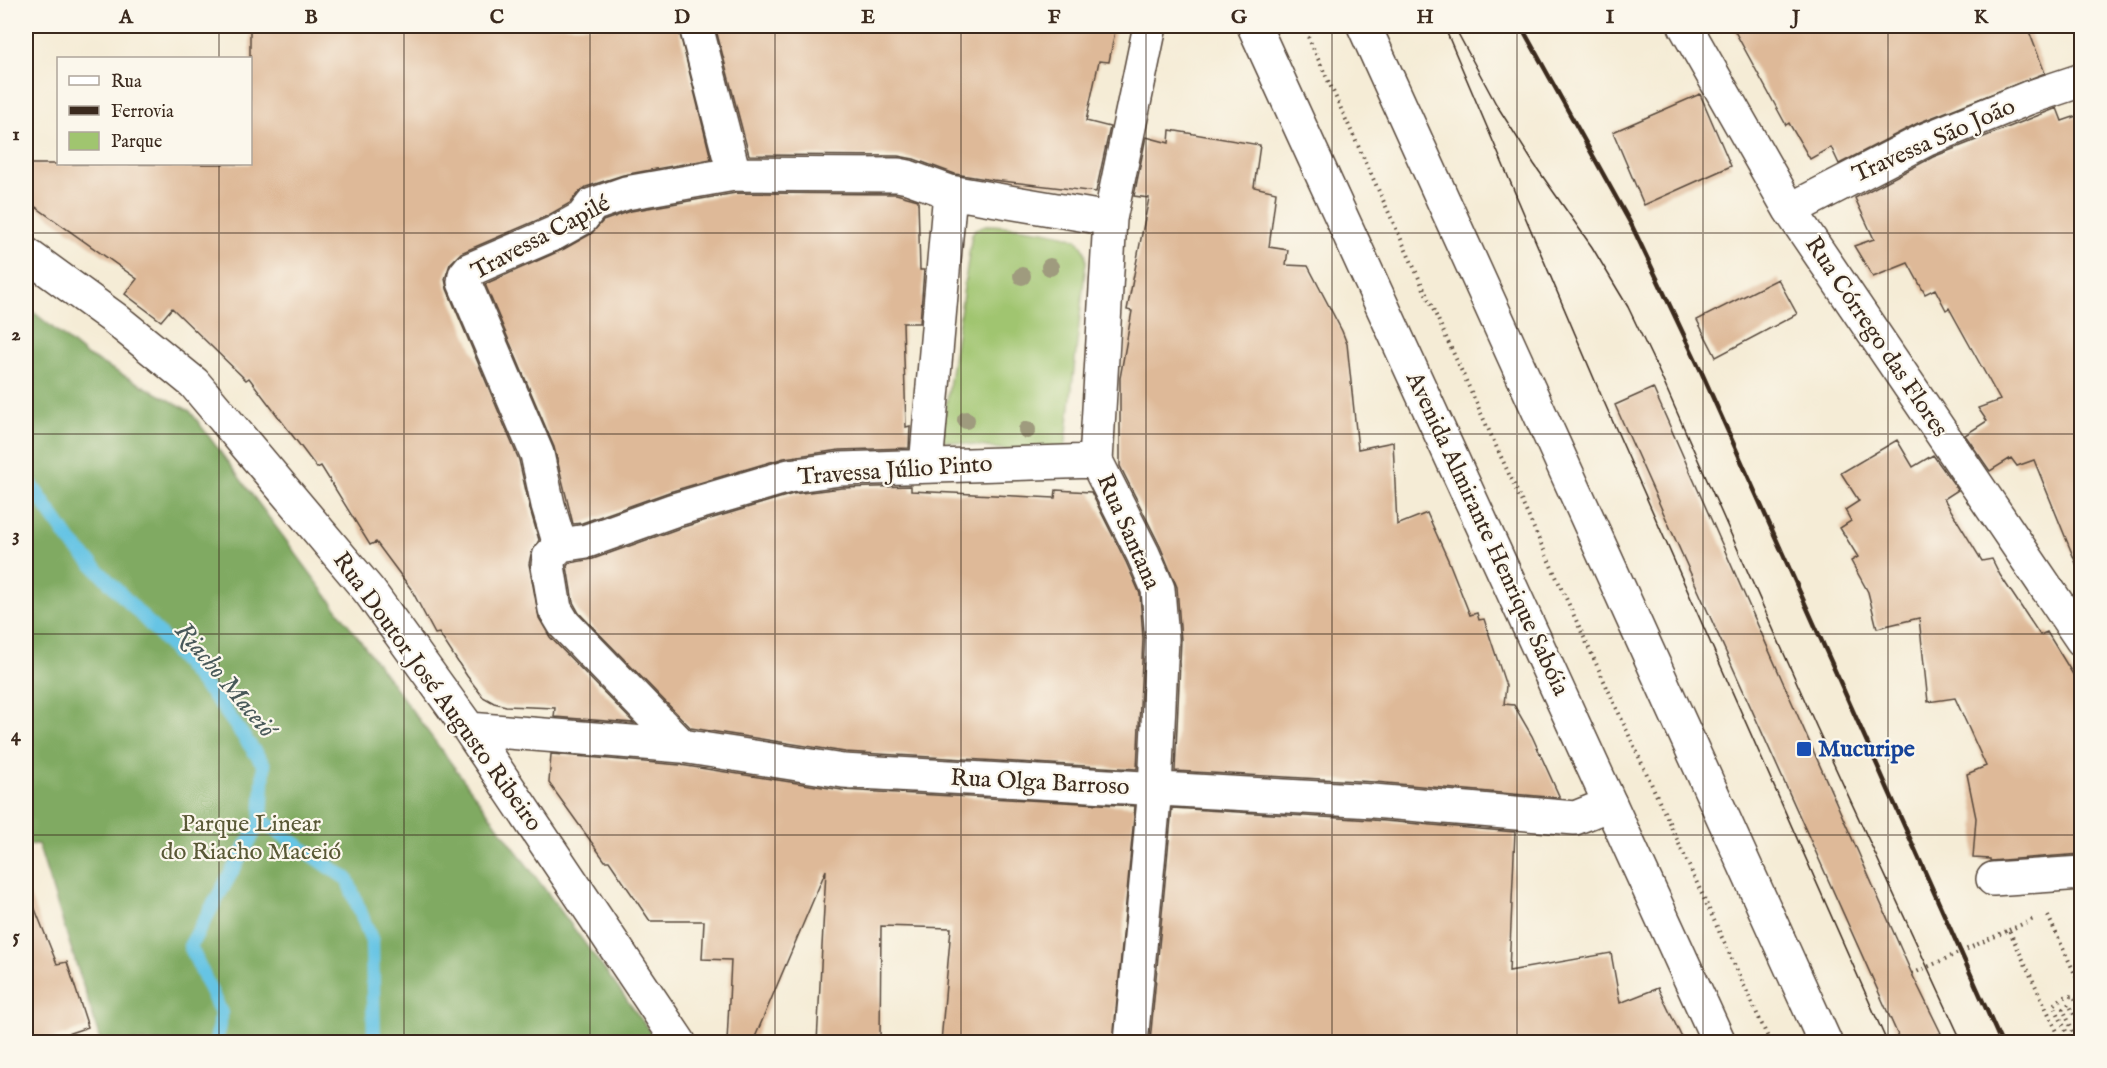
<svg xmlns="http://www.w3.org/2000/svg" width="2107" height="1068" font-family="'IM FELL English',serif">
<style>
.green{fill:#a0c56f;stroke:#6e7846;stroke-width:1.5}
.forest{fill:#80aa62;stroke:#5e6a40;stroke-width:1.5}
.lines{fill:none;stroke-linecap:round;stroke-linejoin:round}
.stream{stroke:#66c4e4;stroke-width:14}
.building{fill:#deb998}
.minor-casing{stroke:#57473a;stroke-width:36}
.highway-casing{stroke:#57473a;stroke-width:36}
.path{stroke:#57473a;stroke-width:4;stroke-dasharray:1.5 4.5;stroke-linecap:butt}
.minor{stroke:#fff;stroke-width:33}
.highway{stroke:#fff;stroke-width:33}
.tram{stroke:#3b2a1e;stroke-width:1.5}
.rail{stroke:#3b2a1e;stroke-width:4.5}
.tree{fill:#9f9b7e}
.grid{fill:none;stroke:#3b2a1e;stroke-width:1.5;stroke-opacity:0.55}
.transit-dot{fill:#1a4fb4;stroke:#fbf7ec;stroke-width:2}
.labels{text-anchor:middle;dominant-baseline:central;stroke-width:4.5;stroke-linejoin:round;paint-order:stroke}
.street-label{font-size:24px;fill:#3b2a1e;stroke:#fbf7ec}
.transit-label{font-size:24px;font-weight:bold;fill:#164399;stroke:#fbf7ec;text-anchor:start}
.park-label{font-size:24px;fill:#595836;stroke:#fbf7ec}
.water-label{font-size:26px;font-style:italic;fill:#485859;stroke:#fbf7ec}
.neatline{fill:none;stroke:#3b2a1e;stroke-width:2}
.grid-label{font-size:20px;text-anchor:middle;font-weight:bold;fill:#3b2a1e}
</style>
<rect width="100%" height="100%" fill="#fbf7ec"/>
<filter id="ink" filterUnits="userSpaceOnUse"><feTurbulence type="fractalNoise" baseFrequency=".0167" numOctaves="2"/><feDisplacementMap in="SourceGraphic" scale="12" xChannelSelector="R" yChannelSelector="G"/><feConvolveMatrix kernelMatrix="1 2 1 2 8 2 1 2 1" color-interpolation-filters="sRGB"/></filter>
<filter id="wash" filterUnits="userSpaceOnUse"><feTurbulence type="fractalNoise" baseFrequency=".008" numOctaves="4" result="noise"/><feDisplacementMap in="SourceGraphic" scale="24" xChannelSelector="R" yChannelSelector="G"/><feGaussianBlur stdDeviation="1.35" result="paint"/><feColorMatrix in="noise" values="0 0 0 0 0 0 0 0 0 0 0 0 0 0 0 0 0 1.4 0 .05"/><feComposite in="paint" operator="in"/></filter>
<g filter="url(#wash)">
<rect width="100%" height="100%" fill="#f5ecd6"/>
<path class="green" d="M986 225C1002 225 1068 232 1078 241 1085 246 1086 254 1086 262L1064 459 941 440 972 234 975 229Z"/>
<path class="forest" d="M26 306 86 355 190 411 658 1042H101L38 844 26 845Z"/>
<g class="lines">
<path class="stream" d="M26 477 70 541 163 638 221 705 264 765 261 820 190 946 221 1013 216 1042
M261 820 347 879 372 941 374 1042"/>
</g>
<g id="blocks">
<path class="building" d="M250 26H678L711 159 623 175 586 187 577 194 570 203 547 216 461 253 450 264 445 279 447 289 519 460 530 509 539 540 531 554 529 564 539 618 550 637 634 723 554 717 555 708 506 706 494 703 483 697 467 676 439 633 435 634 411 589 376 542 370 545 321 466 317 468 249 378 246 380 172 308 161 321 125 294 137 279 26 200V164H250Z
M715 26H1116L1109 62 1099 61 1086 121 1110 127 1096 192 993 180 955 174 914 159 898 156 749 155Z
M1732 26H2027L2045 73 1918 123 1839 164 1831 147 1810 159 1789 123 1786 125Z
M1700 94 1731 166 1644 205 1613 132Z
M2057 108 2062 121 2082 114V573H2080L2034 460 2017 466 2011 458 1990 471 1965 435 1987 421 1978 408 2000 400 1949 308 1946 310 1935 289 1925 294 1908 263 1873 277 1854 246 1874 239 1855 198 1933 157Z
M1170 130 1260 145 1254 187 1276 192 1269 247 1288 250 1286 265 1308 266 1342 331 1347 344 1358 449 1393 442 1397 525 1427 513 1449 562 1470 615 1477 613 1479 620 1484 619 1506 686 1504 704 1514 705 1532 736 1560 798 1375 782 1175 771 1181 640 1177 587 1160 546 1120 466V378L1132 311 1127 310 1149 198 1134 196 1146 137 1169 143Z
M736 193 896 194 918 200 920 270H924L920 323H903L906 427 910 426 909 448 839 450 784 458 669 492 582 523 573 524 554 447 485 284 564 249 591 234 603 221 631 211Z
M1778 279 1797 314 1716 357 1697 320Z
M1653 388 1912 974 1941 1033 1920 1042H1901L1615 405Z
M1897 440 1913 467 1933 455 1958 490 1944 499 1982 561 1992 559 2000 575 2040 635 2047 632 2082 689V854L1990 861V859L1973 858 1976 818 1967 774 1986 766 1955 698 1928 702 1919 618 1877 628 1868 592 1851 561 1858 557 1840 528 1851 521 1845 510 1859 501 1841 473Z
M911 486V491L1055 498 1056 490 1091 492 1126 562 1140 594 1143 639 1137 769 845 752 691 728 579 613 573 602 567 566 569 563 593 559 680 528 793 494 842 488Z
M551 754 680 765 842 790 1135 806 1113 1042H941L951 928 881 926 880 1042H817L826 870 753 1042H727L731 960 702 959 704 921H650L609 861H605L549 783Z
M1172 808 1372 820 1515 832 1509 971 1611 953 1620 1003 1658 988 1684 1042H1150Z
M27 889 57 964 67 962 88 1027 43 1042H26V890Z"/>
</g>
</g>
<g filter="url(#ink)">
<use href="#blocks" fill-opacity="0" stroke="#57473a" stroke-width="1.5"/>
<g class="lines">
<defs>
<path id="minor" d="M696 26 734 174
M1685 26 1790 210 2082 640
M1790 210 1925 140 2028 98 2082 80
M26 254 114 318 194 383 370 592 469 729 679 1042
M926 466 950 192
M560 545 548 505 537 454 464 282 465 275 469 270 555 233 582 218 592 205 626 193 734 174 898 175 908 177 950 192 1110 219
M560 545 587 541 674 510 789 476 840 469 1096 461
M560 545 549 557 548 566 555 609 564 624 682 746
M469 729 682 746 843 771 1373 801 1575 818 1610 804
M1993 879 2082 873
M1131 1042 1155 789 1162 639 1158 589 1143 554 1096 461 1110 219 1150 26"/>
<path id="highway" d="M1254 26 1719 1042
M1364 26 1825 1042"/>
</defs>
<use href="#minor" class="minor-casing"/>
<use href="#highway" class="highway-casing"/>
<path class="path" d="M1303 26 1770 1042
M2048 916 2082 989
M2009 930 2036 918
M1912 974 2009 930 2062 1042
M2071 1042 2054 1005 2063 997 2074 996 2082 1013
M2078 1042 2063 1009 2069 1004 2082 1031"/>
<use href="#minor" class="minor"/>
<use href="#highway" class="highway"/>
<path class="tram" d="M1444 26 1601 395 1887 1042
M1454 26 1496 104 1534 164 1592 247 1628 307 1660 374 1817 728 1962 1042"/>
<path class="rail" d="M1521 26 1632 226 1701 371 2001 1042"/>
</g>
<g class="tree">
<circle cx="1050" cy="267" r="9"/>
<circle cx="1022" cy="276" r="9"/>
<circle cx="966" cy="420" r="9"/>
<circle cx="1027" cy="430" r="9"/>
</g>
</g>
<path class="grid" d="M219 26V58M404 26V1042M590 26V1042M775 26V1042M961 26V1042M1146 26V1042M1332 26V1042M1517 26V1042M1703 26V1042M1888 26V1042M219 164V1042M26 233H2082M26 434H2082M26 634H2082M26 835H2082"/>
<rect class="transit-dot" x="1796" y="741" width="16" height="16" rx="3"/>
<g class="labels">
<g class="street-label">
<text transform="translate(1934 141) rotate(-24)">Travessa São João</text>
<text transform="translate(541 238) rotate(-28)">Travessa Capilé</text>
<text transform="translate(1876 337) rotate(56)">Rua Córrego das Flores</text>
<text transform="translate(895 471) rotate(-4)">Travessa Júlio Pinto</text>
<text transform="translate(1128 532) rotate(66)">Rua Santana</text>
<text transform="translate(1487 534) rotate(65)">Avenida Almirante Henrique Sabóia</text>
<text transform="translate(437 692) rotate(54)">Rua Doutor José Augusto Ribeiro</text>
<text transform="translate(1040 783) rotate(3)">Rua Olga Barroso</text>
</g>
<g class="transit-label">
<text x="1818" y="749">Mucuripe</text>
</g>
<g class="park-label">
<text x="251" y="824">Parque Linear<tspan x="251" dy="28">do Riacho Maceió</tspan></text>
</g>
<g class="water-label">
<text transform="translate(225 680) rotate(50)">Riacho Maceió</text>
</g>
</g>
<rect width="2107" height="1068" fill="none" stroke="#fbf7ec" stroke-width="66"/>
<rect x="57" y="57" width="195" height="108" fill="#fbf7ec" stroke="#aea59a" stroke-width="1.5"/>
<rect x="69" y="76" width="30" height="9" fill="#ffffff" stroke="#aea59a" stroke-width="1.5"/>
<text x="111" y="87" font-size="18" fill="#3b2a1e">Rua</text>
<rect x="69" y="106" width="30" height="9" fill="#3b2a1e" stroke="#aea59a" stroke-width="1.5"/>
<text x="111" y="117" font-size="18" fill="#3b2a1e">Ferrovia</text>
<rect x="69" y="132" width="30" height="18" fill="#a0c56f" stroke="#aea59a" stroke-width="1.5"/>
<text x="111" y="147" font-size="18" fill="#3b2a1e">Parque</text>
<rect x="33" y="33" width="2041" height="1002" class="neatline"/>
<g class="grid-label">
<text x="126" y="23">A</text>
<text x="311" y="23">B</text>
<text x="497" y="23">C</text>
<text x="682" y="23">D</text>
<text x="868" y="23">E</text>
<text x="1054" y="23">F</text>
<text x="1239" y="23">G</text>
<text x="1425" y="23">H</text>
<text x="1610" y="23">I</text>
<text x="1796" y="23">J</text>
<text x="1981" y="23">K</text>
<text x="16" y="140">1</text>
<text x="16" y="340">2</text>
<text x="16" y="541">3</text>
<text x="16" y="741">4</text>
<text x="16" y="942">5</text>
</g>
</svg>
